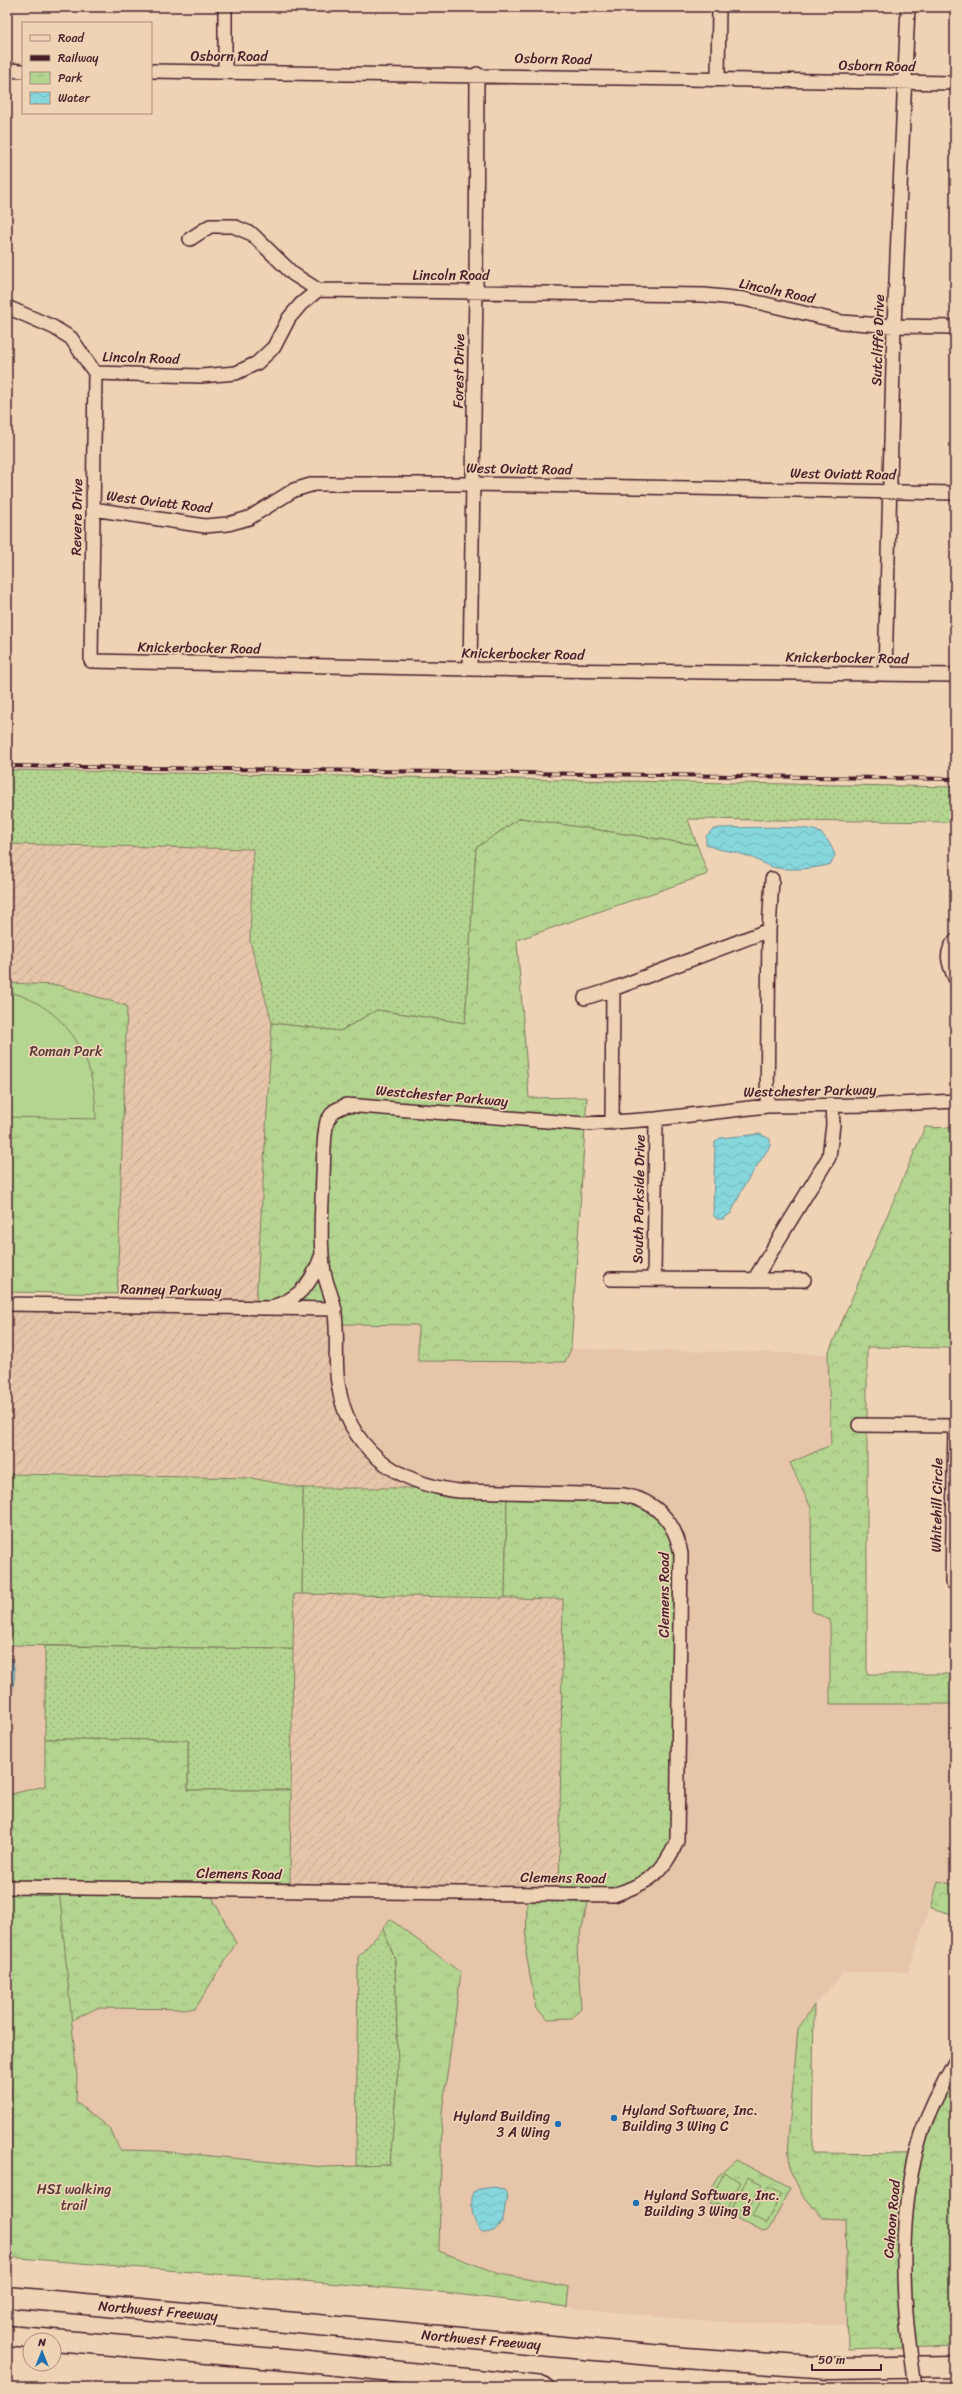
<svg xmlns="http://www.w3.org/2000/svg" width="962" height="2394" font-family="Sriracha,sans-serif">
<style>
.built{fill:#e6c5a9}
.industrial{fill:url(#industrial-furrows)}
.grass{fill:url(#grass-dots);stroke:#7e7a5d}
.forest{fill:url(#forest-crowns);stroke:#7e7a5d}
.park{fill:url(#park-tufts);stroke:#7e7a5d}
.garden{fill:#b3d58f;stroke:#7e7a5d}
.water{fill:url(#water-waves);stroke:#6e8d95}
.lines{fill:none;stroke-linecap:round;stroke-linejoin:round}
.minor-casing{stroke:#4a1f2b;stroke-width:16}
.highway-casing{stroke:#4a1f2b;stroke-width:23}
.minor{stroke:#eed3b5;stroke-width:13}
.highway{stroke:#eed3b5;stroke-width:20}
.rail-casing{stroke:#4a1f2b;stroke-width:4}
.rail{stroke:#eed3b5;stroke-width:2.5;stroke-dasharray:8;stroke-linecap:butt}
.minor-bridge-casing{stroke:#4a1f2b;stroke-width:16;stroke-linecap:butt}
.minor-bridge{stroke:#eed3b5;stroke-width:13}
.poi-dot{fill:#1f6fb2;stroke:#eed3b5;stroke-width:1.5}
.labels{text-anchor:middle;dominant-baseline:central;stroke-width:3.5;stroke-linejoin:round;paint-order:stroke}
.street-label{font-size:14px;fill:#4a1f2b;stroke:#eed3b5}
.park-label{font-size:14px;fill:#5a3a3a;stroke:#eed3b5}
.poi-label{font-size:14px;fill:#4a1f2b;stroke:#eed3b5;text-anchor:start}
</style>
<defs>
<pattern id="industrial-furrows" width="10" height="10" patternUnits="userSpaceOnUse"><rect width="10" height="10" fill="#e6c5a9"/><path d="M-1 1l2-2M0 10L10 0M9 11l2-2" fill="none" stroke="#c7a992"/></pattern>
<pattern id="grass-dots" width="8" height="8" patternUnits="userSpaceOnUse"><rect width="8" height="8" fill="#b3d58f"/><path d="M2 2h.1M6 6h.1" fill="none" stroke="#9bb67c" stroke-width="1.8" stroke-linecap="round"/></pattern>
<pattern id="forest-crowns" width="20" height="18" patternUnits="userSpaceOnUse"><rect width="20" height="18" fill="#b3d58f"/><path d="M2 6a3 3 0 1 1 6 0M12 15a3 3 0 1 1 6 0" fill="none" stroke="#9bb67c"/></pattern>
<pattern id="park-tufts" width="24" height="20" patternUnits="userSpaceOnUse"><rect width="24" height="20" fill="#b3d58f"/><path d="M3 7l-1-3M5 7V3M7 7l1-3M15 17l-1-3M17 17v-4M19 17l1-3" fill="none" stroke="#9bb67c"/></pattern>
<pattern id="water-waves" width="16" height="10" patternUnits="userSpaceOnUse"><rect width="16" height="10" fill="#86d7dc"/><path d="M0 5q4-4 8 0t8 0" fill="none" stroke="#75b8bd"/></pattern>
</defs>
<rect width="100%" height="100%" fill="#eed3b5"/>
<filter id="ink" filterUnits="userSpaceOnUse"><feTurbulence type="fractalNoise" baseFrequency=".025" numOctaves="2"/><feDisplacementMap in="SourceGraphic" scale="8" xChannelSelector="R" yChannelSelector="G"/><feConvolveMatrix kernelMatrix="1 2 1 2 8 2 1 2 1" color-interpolation-filters="sRGB"/></filter>
<g filter="url(#ink)">
<path class="built" d="M340 1324 418 1325V1361L564 1362 571 1349 828 1354 831 1445 790 1464 811 1508 812 1611 830 1619V1704H955V1885L938 1881 908 1972H845L814 2005 798 2029 788 2140 845 2218 848 2325 698 2321 567 2307 569 2287 500 2274 439 2251 442 2112 390 1919 358 1957 356 2166 324 2167 160 2151 120 2150 110 2129 76 2103 77 2077 71 2021 97 2008 195 2009 211 1895 622 1900 653 1885 673 1860 684 1557 640 1495 453 1488 430 1483 383 1457 363 1436 352 1416 343 1390Z
M7 1645 45 1646V1786L7 1795Z"/>
<path class="industrial" d="M7 844 253 849 250 941 272 1023 256 1303 117 1301 127 1006 58 985 7 983Z
M7 1308 331 1312 333 1386 386 1471 415 1488H303L251 1478 7 1474Z
M294 1594 563 1599 559 1899 290 1895Z"/>
<path class="grass" d="M7 770 955 787V822L688 819 697 845 520 818 476 848 465 1023 377 1010 340 1031 272 1023 250 941 253 849 7 844Z
M303 1488H415L448 1498 507 1499 505 1598 302 1594Z
M45 1646 293 1649 291 1790H188V1740L45 1739Z
M383 1929 395 1959 398 2069 390 2165 356 2166 358 1957Z"/>
<path class="forest" d="M520 818 697 845 708 874 517 940 529 1098 587 1097 571 1349 565 1362 418 1361V1325L340 1324 339 1303H256L272 1023 340 1031 377 1010 465 1023 476 848Z
M925 1127 955 1128V1348L867 1347V1674H955V1704H830V1620L812 1611 811 1508 790 1463 831 1445 828 1354Z
M7 1474 251 1478 303 1488 302 1594H294L293 1649 7 1645Z
M507 1499C547 1499 632 1491 662 1520 671 1529 674 1543 677 1556L672 1839C649 1896 611 1891 559 1891L563 1599 505 1598Z
M45 1739 188 1740V1790H291L290 1883 7 1880V1795L45 1786Z
M938 1881 955 1885V1915L931 1908Z
M59 1894 211 1895 236 1943 195 2009 97 2008 71 2021Z
M527 1898 589 1899 577 1948 581 2008 572 2018 548 2019 536 2009 526 1953Z
M814 2005 812 2153 912 2154 946 2071 955 2055V2346L848 2350 845 2219 822 2218 803 2196 790 2170 788 2140 798 2029Z
M7 2071 11 2086V2165L7 2164Z"/>
<path class="park" d="M7 983 58 985 127 1006 117 1294 7 1292Z
M7 1887 59 1888 77 2077 76 2102 110 2129 120 2150 160 2151 324 2167 390 2165 398 2069 395 1959 383 1929 390 1919 461 1973 442 2112 439 2251 500 2274 569 2287 567 2307 438 2292 7 2257V2188L11 2178V2086L7 2071Z
M736 2160 790 2188 769 2229 763 2231 709 2203 707 2197 717 2177Z"/>
<path class="garden" d="M7 991C69 1008 96 1058 96 1119L7 1117Z
M724 2173 741 2182 727 2208 710 2200Z
M748 2177 762 2184 746 2213 733 2206Z
M768 2187 781 2194 766 2223 752 2216Z"/>
<path class="water" d="M720 828C740 828 802 825 817 831 826 835 832 847 835 855L831 864C816 869 781 872 767 865 758 861 751 856 741 854 729 850 717 851 706 844V836L712 830Z
M760 1134 770 1139V1146L745 1184 731 1213 723 1219H717L713 1215 715 1142 720 1138Z
M7 1655C23 1666 9 1697 7 1712Z
M495 2187 504 2190 507 2194 503 2220 494 2231 482 2232C472 2223 470 2205 473 2192L480 2189Z"/>
<g class="lines">
<defs>
<path id="minor" d="M225 7V72
M7 70 23 71
M151 71 955 83
M718 78 719 7
M190 239 210 226H233L252 234 293 274 318 290
M7 307 53 327 71 338 95 373
M95 373 91 661 470 669 955 675
M95 373 201 376 236 373 257 363 274 347 289 318 301 304 318 290 704 295 744 299 842 322 894 326 955 327
M93 509 205 526 228 524 249 518 294 490 314 484H472L955 493
M470 669 476 291 477 74
M885 674 894 326 908 7
M955 941C944 953 949 965 955 978
M585 998 613 989
M767 1106 769 930
M612 1123 613 989 769 930 772 879
M611 1279 804 1280
M654 1279 656 1119
M754 1280 829 1157 833 1125 832 1105
M7 1304 335 1309
M275 1306C301 1297 312 1282 321 1257
M859 1425 955 1426
M955 1426 952 1582H955
M7 1887 614 1895C647 1883 663 1875 677 1841L681 1554C676 1522 655 1500 623 1495L459 1491C397 1484 347 1448 338 1383 334 1358 339 1332 334 1307 332 1295 326 1284 324 1272 319 1241 322 1208 323 1175 324 1158 323 1139 327 1121L334 1111 346 1105 585 1124 656 1119 767 1106 879 1105 955 1101
M909 2344C901 2275 900 2201 921 2134 930 2109 942 2085 955 2062"/>
<path id="highway" d="M7 2297 685 2358 830 2368 955 2366
M7 2336 298 2361 543 2387"/>
</defs>
<use href="#minor" class="minor-casing"/>
<use href="#highway" class="highway-casing"/>
<use href="#minor" class="minor"/>
<use href="#highway" class="highway"/>
<defs>
<path id="rail" d="M7 766 955 779"/>
</defs>
<use href="#rail" class="rail-casing"/>
<use href="#rail" class="rail"/>
<defs>
<path id="minor-bridge" d="M909 2344 915 2387"/>
</defs>
<use href="#minor-bridge" class="minor-bridge-casing"/>
<use href="#minor-bridge" class="minor-bridge"/>
</g>
</g>
<g class="poi-dot">
<circle cx="614" cy="2118" r="4"/>
<circle cx="558" cy="2124" r="4"/>
<circle cx="636" cy="2203" r="4"/>
</g>
<g class="labels">
<g class="street-label">
<text x="229" y="56">Osborn Road</text>
<text transform="translate(553 59) rotate(1)">Osborn Road</text>
<text transform="translate(877 66) rotate(1)">Osborn Road</text>
<text x="451" y="275">Lincoln Road</text>
<text transform="translate(777 291) rotate(12)">Lincoln Road</text>
<text transform="translate(878 340) rotate(-88)">Sutcliffe Drive</text>
<text transform="translate(141 358) rotate(2)">Lincoln Road</text>
<text transform="translate(459 371) rotate(-89)">Forest Drive</text>
<text transform="translate(519 469) rotate(1)">West Oviatt Road</text>
<text transform="translate(843 474) rotate(1)">West Oviatt Road</text>
<text transform="translate(159 502) rotate(7)">West Oviatt Road</text>
<text transform="translate(77 517) rotate(-89)">Revere Drive</text>
<text transform="translate(199 648) rotate(1)">Knickerbocker Road</text>
<text transform="translate(523 654) rotate(1)">Knickerbocker Road</text>
<text transform="translate(847 658) rotate(1)">Knickerbocker Road</text>
<text transform="translate(810 1091) rotate(-1)">Westchester Parkway</text>
<text transform="translate(442 1096) rotate(5)">Westchester Parkway</text>
<text transform="translate(639 1199) rotate(-89)">South Parkside Drive</text>
<text transform="translate(171 1290) rotate(1)">Ranney Parkway</text>
<text transform="translate(937 1505) rotate(-89)">Whitehill Circle</text>
<text transform="translate(664 1595) rotate(-90)">Clemens Road</text>
<text transform="translate(239 1874) rotate(1)">Clemens Road</text>
<text transform="translate(563 1878) rotate(1)">Clemens Road</text>
<text transform="translate(892 2219) rotate(-85)">Cahoon Road</text>
<text transform="translate(158 2311) rotate(5)">Northwest Freeway</text>
<text transform="translate(481 2340) rotate(5)">Northwest Freeway</text>
</g>
<g class="park-label">
<text x="66" y="1051">Roman Park</text>
<text x="74" y="2189">HSI walking<tspan x="74" dy="16">trail</tspan></text>
</g>
<g class="poi-label">
<text x="622" y="2110">Hyland Software, Inc.<tspan x="622" dy="16">Building 3 Wing C</tspan></text>
<text x="550" y="2116" text-anchor="end">Hyland Building<tspan x="550" dy="16">3 A Wing</tspan></text>
<text x="644" y="2195">Hyland Software, Inc.<tspan x="644" dy="16">Building 3 Wing B</tspan></text>
</g>
</g>
<rect width="962" height="2394" fill="none" stroke="#eed3b5" stroke-width="24"/>
<rect x="12" y="12" width="938" height="2370" fill="none" stroke="#4a1f2b" stroke-width="1.5" filter="url(#ink)"/>
<rect x="22" y="22" width="130" height="92" fill="#eed3b5" stroke="#ac8b7e"/>
<rect x="30" y="35" width="20" height="6" fill="#eed3b5" stroke="#ac8b7e"/>
<text x="58" y="42" font-size="12" fill="#4a1f2b">Road</text>
<rect x="30" y="55" width="20" height="6" fill="#4a1f2b" stroke="#ac8b7e"/>
<text x="58" y="62" font-size="12" fill="#4a1f2b">Railway</text>
<rect x="30" y="72" width="20" height="12" fill="url(#park-tufts)" stroke="#ac8b7e"/>
<text x="58" y="82" font-size="12" fill="#4a1f2b">Park</text>
<rect x="30" y="92" width="20" height="12" fill="url(#water-waves)" stroke="#ac8b7e"/>
<text x="58" y="102" font-size="12" fill="#4a1f2b">Water</text>
<g transform="translate(42 2352)"><circle r="19" fill="#eed3b5" stroke="#ac8b7e"/>
<path d="M0-3L7 15L0 10L-7 15Z" fill="#1f6fb2"/>
<text y="-6" font-size="11" font-weight="bold" text-anchor="middle" fill="#4a1f2b">N</text>
</g>
<path d="M812 2364v6h69v-6" fill="none" stroke="#4a1f2b" stroke-width="2"/>
<text x="818" y="2364" font-size="12" fill="#4a1f2b" stroke="#eed3b5" stroke-width="3" paint-order="stroke">50 m</text>
</svg>
